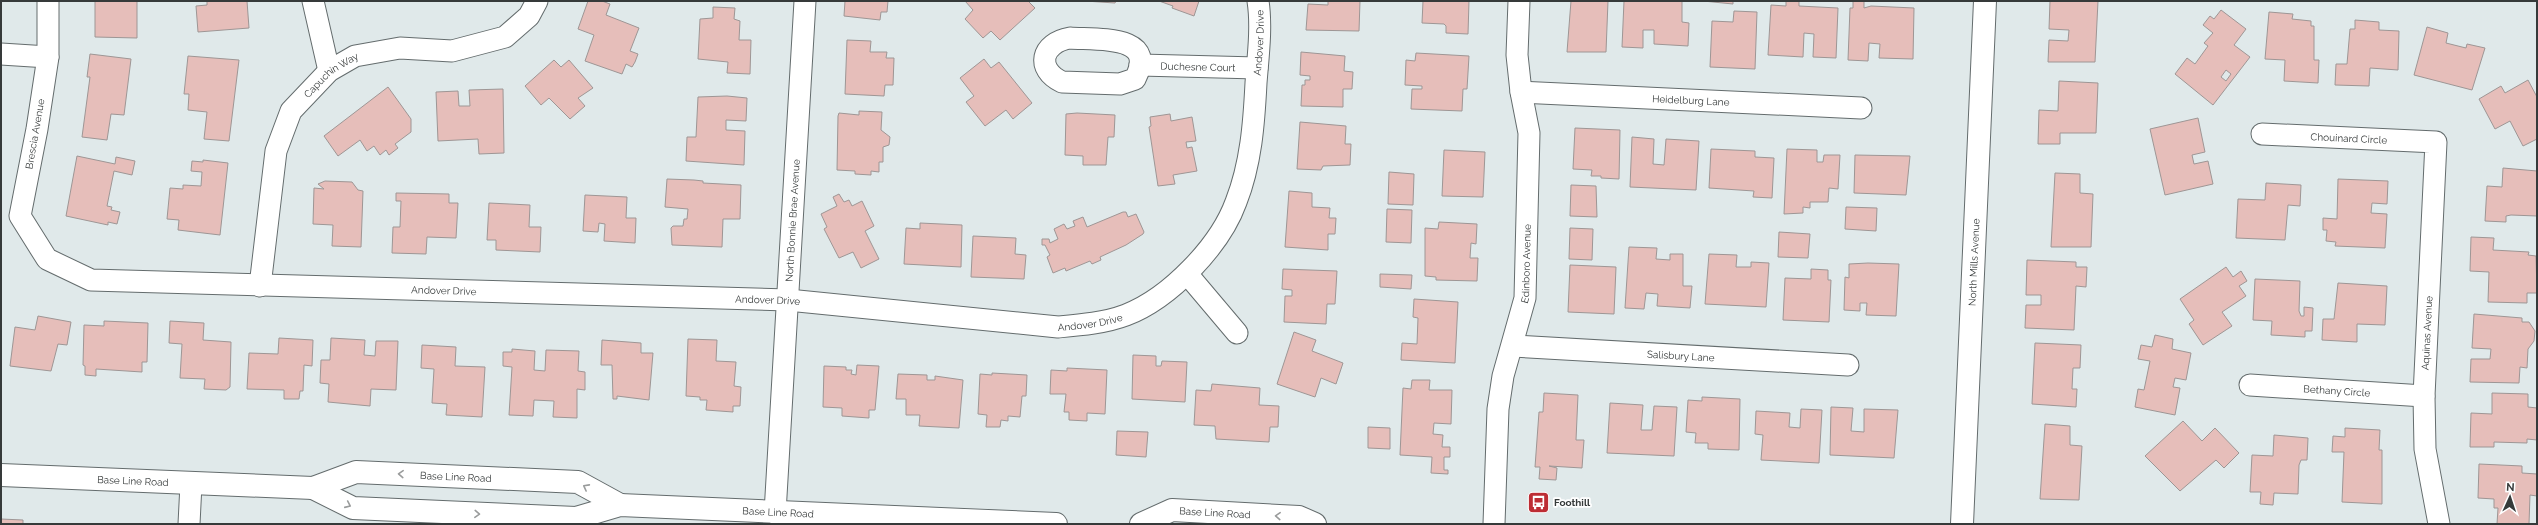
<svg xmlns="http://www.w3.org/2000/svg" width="2538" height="525" font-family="Raleway,sans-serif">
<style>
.building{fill:#e6beba;stroke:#9e9695;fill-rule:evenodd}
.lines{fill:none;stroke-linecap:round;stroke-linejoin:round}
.minor-casing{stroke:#646c6d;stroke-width:23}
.major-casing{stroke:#646c6d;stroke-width:24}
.minor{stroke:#fff;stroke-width:21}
.major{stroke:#fff;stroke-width:22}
.oneway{stroke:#9a9c9c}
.labels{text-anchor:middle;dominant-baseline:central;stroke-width:3.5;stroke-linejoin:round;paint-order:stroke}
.street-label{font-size:10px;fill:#363a3a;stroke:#fff}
.poi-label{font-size:10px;font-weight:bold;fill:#363a3a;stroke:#fff;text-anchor:start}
</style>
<rect width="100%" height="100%" fill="#e0e9ea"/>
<path class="building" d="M95 1H137V38L95 37Z
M207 1H247L249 28 198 32 196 6 207 5Z
M588 1H602L610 4 606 15 639 28 630 51 638 54 635 62 632 67 626 64 622 74 585 61 594 35 578 29Z
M845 1H888L887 12H881L880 20 844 16Z
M965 1H1028L1035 8 1000 40 991 31 983 38 965 19 973 10Z
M1085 1H1116L1115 3Z
M1159 1H1199L1194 16 1172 8 1173 6Z
M1328 1H1360L1359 31 1306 30 1308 4 1328 5Z
M1423 1H1469L1468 34 1446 33V26L1444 24 1422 23Z
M1571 1H1608L1606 52H1567Z
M1624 1H1682V22L1689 23 1688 46 1654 44V30H1643V48L1622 47Z
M1703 1H1733V4Z
M1786 1H1799V6L1838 8 1836 58 1813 57 1814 34 1804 33 1803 57 1768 55 1771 5 1786 6Z
M1853 1H1864V8L1871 6 1914 8 1913 59 1879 58 1880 44 1869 43 1868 61 1848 60 1850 8H1853Z
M2050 1H2098L2095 62H2048L2049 40 2068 41 2069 30 2049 29Z
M713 7 735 8 734 19 740 21 739 40H751L750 74 727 73 728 62 698 59 700 19 713 18Z
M2221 10 2246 29 2234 45 2250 57 2213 105 2175 74 2187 58 2195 64 2208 46 2204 43 2213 33 2203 25 2210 16 2214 19ZM2226 70 2231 74 2226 81 2221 77Z
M1734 11 1757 12 1755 69 1710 67 1712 21 1733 22Z
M2269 12 2293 14 2292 19 2311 21V26H2314V60H2319L2318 83 2284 81 2285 60 2265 59Z
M2355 20 2379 22V30L2399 31 2398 70 2370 68 2369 86 2335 85 2336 64H2347L2350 29H2355Z
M2427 27 2448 33 2446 43 2466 48 2467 44 2485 48 2472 90 2414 75Z
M847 40 871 41 870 52H887L886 58H894L893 85H885L884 96 845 94Z
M1301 52 1345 56 1344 71 1353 72 1352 89H1343V107L1301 106 1302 85H1305V80H1310V76L1300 75Z
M1416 53 1469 56 1467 89H1463L1462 111 1411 109 1412 89H1422V86L1405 85 1406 60 1415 61Z
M90 54 131 59 124 115 111 114 107 140 82 137 90 77H87Z
M188 56 239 60 229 141 204 139 207 112 188 110 189 94H184Z
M984 59 991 68 999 62 1032 103 1013 119 1006 110 985 126 966 102 974 96 960 78Z
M554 60 561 67 569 60 593 88 578 98 585 106 570 119 549 98 541 105 525 86Z
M2528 80 2537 97V139L2523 146 2510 121 2495 129 2479 99 2501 86 2505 93Z
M2059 81 2098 83 2096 133H2060V144H2038L2039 110 2058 111Z
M388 87 411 119V132L395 144 398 148 389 155 386 150 380 155 374 146 367 151 360 140 338 156 324 136Z
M503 89 504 153 479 154 478 139 438 141 436 92 458 91 459 106H470L469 90Z
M727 96 747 98 746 121 726 120V130L745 131 744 165 686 161 687 137H696L698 97Z
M859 111 882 112 881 130 890 137 889 145 883 147V162H879V172L871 171V175L855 174V171L837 170 838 116 839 113 859 115Z
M1077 113 1115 115 1114 137H1108L1106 165H1083V156L1065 155 1066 114Z
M1170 114 1171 121 1192 117 1196 141 1186 142 1187 148 1192 147 1197 171 1173 175 1175 184 1158 186 1149 127 1151 126 1150 117Z
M2198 118 2205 152 2192 155 2194 164 2208 161 2213 184 2165 195 2150 129Z
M1300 122 1346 126 1345 144H1351L1350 165 1323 166 1321 170 1297 169Z
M1575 128 1620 130 1619 179 1601 178V176H1591L1592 170 1573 169Z
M1632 137 1654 139 1653 164 1664 165 1666 139 1699 141 1696 190 1630 187Z
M1711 149 1755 151V157L1774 158 1772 198 1753 197 1754 191 1709 188Z
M1787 149 1817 150V162H1823L1824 155H1840L1838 189 1829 188 1828 202H1810V208L1803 207V213L1784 214Z
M1444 150 1485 152 1483 197 1442 196Z
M1855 155 1910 156 1906 195 1854 193Z
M77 156 115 164 116 157 135 161 132 175 114 171 107 206 112 207 111 210 120 212 117 224 108 222V225L66 216Z
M203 160 228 163 220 235 178 230 179 220 167 219 170 188 183 189V185L201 186 202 172 191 171 192 161 203 162Z
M2503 168 2537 171V216L2511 215 2506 216V222L2485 221 2487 186 2502 187Z
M1389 172 1414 174 1413 205 1388 204Z
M2055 173 2080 174V193L2093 194 2091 247H2051Z
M667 179 694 180 703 181V183L741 185 740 219H723L722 247 672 245 671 228 673 226H683L684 219H687L688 209 665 207Z
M2338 179 2388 181 2387 204 2372 203 2371 213 2387 214 2385 248 2335 246 2336 242 2326 241 2327 230H2323V218L2337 219Z
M325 181 352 182 358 190 363 191 361 247 332 246 333 225 313 224 314 188 324 189 318 184Z
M2266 183 2301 185 2300 206 2288 205 2285 240 2236 238 2238 199 2265 200Z
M1571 185 1596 186 1597 217 1570 216Z
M1289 191 1312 193V207L1330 208 1329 218H1336L1335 234H1328V250L1285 247Z
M396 193 449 194V203H458L456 238 427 237 426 254 392 253 393 227H400L401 201H396Z
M839 194 844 202 849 200 852 206 862 201 874 226 865 231 879 259 861 268 853 252 839 258 824 229 827 227 821 214 837 206 833 197Z
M585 195 627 197 626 218H636L635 243 604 241 605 224 599 223 598 232 583 231Z
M489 203 530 205 529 227H541L540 252 496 250V240H487Z
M1846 207 1877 208 1876 231 1845 229Z
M1387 209 1412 210 1411 243 1386 242Z
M1123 212H1126L1128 217 1136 214 1144 232 1143 234 1126 245 1100 257 1101 260 1092 264 1090 261 1066 271 1065 268 1053 273 1047 257 1050 255 1045 245H1042V239H1049L1050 243 1058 239 1054 229 1064 224 1067 229 1075 226 1073 221 1083 217 1087 227Z
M1439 222 1477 224 1476 244 1471 243 1470 258H1478L1477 281 1436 280V277L1425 276V228L1438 229Z
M920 223 962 225 961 267 904 264 906 228 920 229Z
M1570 228 1593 229 1592 260 1569 259Z
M1779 232 1810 234 1808 258 1778 257Z
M973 236 1016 238 1015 254 1026 255 1024 279 971 277Z
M2471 237 2494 238 2493 250 2529 252 2528 255 2536 256 2537 293H2527V303L2488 302 2489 272 2470 271Z
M1629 247 1657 248 1656 259 1670 260V254H1683V286H1692L1690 308 1657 306 1658 294 1646 293 1644 309 1625 308Z
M1709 254 1737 255 1736 267H1751V262L1769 263 1766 307 1705 304Z
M2027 260 2076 262V267H2087L2086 287 2076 286 2074 330 2025 328 2026 305H2041V295H2026Z
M1868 263 1899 264 1896 316 1866 315 1867 303H1860V311L1844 310 1845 277 1849 278V264Z
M1570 265 1616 267 1614 314 1568 312Z
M2226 267 2233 277 2241 271 2247 281 2239 286 2246 296 2222 312 2232 326 2203 345 2189 324 2194 320 2180 299Z
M1283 269 1337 271 1335 304H1327L1326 324 1284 322 1285 296H1292V290L1282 289Z
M1811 269 1828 270V280H1831L1829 322 1783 320 1785 278 1811 279Z
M1380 274 1412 275 1411 289 1380 287Z
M2255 279 2300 281 2299 311 2301 316H2304V307L2313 308 2312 331H2305V337L2271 335 2272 321 2253 320Z
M2338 283 2387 286 2385 325 2357 324V342L2322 340 2323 319H2334Z
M1414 299 1458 302 1455 363 1401 360 1402 343 1417 344 1418 318 1413 317Z
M2474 314 2522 318V322H2529L2535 331 2534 341 2528 349 2527 368 2520 367 2519 383 2470 382 2471 359H2490L2491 349 2472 348Z
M38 316 71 322 67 345 58 344 51 371 10 366 15 327 35 330Z
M104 321 148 323 147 362H142V372L96 369V376L85 375V366L83 365 84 325 104 326Z
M170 321 204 323 203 340 231 342 230 387 226 390 204 389 205 379 180 378 182 344 169 343Z
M1294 332 1316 340 1312 351 1343 363 1336 384 1321 378 1315 397 1277 384Z
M2155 335 2173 339 2172 349 2191 353 2186 380 2175 378 2173 387 2180 388 2175 415 2135 407 2138 389 2144 390 2150 361 2138 359 2141 345 2152 347Z
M279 338 313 340 312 366 304 365 303 391H300L299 399H284V390L247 389 249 353 278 354Z
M331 338 365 340 364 355 375 356 376 341H398L396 390 371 389 370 406 328 402 329 384 320 383 321 360H330Z
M688 339 717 340 716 361 736 362 734 386 741 387 740 406H733V412L706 410 707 400H700V397L686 396Z
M602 340 641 343V353H653L649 400 617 396V399H613L612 365H601Z
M2035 343 2081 345 2080 368H2073L2072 389H2077L2076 407 2032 404Z
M422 345 456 347 455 366 485 367 482 417 446 415 447 404 432 403 434 369 421 368Z
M512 349 535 351 534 370 545 371 546 350 579 351 578 371 585 372V390L577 389V418L553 417 554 401 534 400 533 416 509 415 512 367 503 366V352H512Z
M1133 355 1156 356V366H1161L1162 361 1187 362 1185 402 1132 399Z
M857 365 879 366 875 410H869V418L842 416V408L823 407 824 366 846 367V370H852L851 374 856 375Z
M1067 368 1107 370 1105 414 1087 413V421L1069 420V412H1064L1066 394H1050L1051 370 1067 371Z
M992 373 1027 375 1026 396H1022L1020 417 1008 416V421L1001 420 1000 427H986L987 415 978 414 980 374 992 375Z
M898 374 927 375V380H935V376L963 380 959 428 919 426 920 415H906V399H896Z
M1412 380H1430L1429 390H1452L1451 424 1434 423 1433 434 1443 435 1442 447H1450V457H1444V470H1448V474L1431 473 1432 457 1400 455 1403 388 1411 389Z
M1212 384 1260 388 1259 405 1279 406 1278 427H1270L1269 442 1216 439 1215 426 1194 425 1196 390 1211 391Z
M1544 393 1578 395 1576 440H1584L1582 468 1549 466 1557 468 1556 480 1539 479 1540 467H1535L1539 412H1543Z
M2492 393 2528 394V407L2537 408V440L2527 439V443L2494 442V447H2470L2471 413 2492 414Z
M1702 397 1740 399 1739 450 1708 449V443H1695L1696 433 1686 432 1688 400 1702 401Z
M1610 403 1643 405 1641 430H1652L1654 406 1677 407 1674 456 1607 453Z
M1831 407 1853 408 1851 431 1864 432V409L1898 410 1894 458 1830 455Z
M1801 409 1822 410 1819 463 1761 460 1763 435 1755 434 1756 411 1790 413 1789 427 1800 428Z
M2183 421 2202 441 2215 428 2239 453 2224 468 2216 460 2180 491 2145 456Z
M2045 424 2070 426V445L2082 446 2079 500 2040 499Z
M1368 427 1390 428V449L1368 448Z
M2345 428 2380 430 2379 450H2382V504L2342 502 2344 452H2332L2333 436 2345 437Z
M1117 431 1148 432 1146 457 1116 455Z
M2274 435 2308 438 2307 460H2301L2299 465 2298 494 2274 493 2273 505 2260 504 2261 492H2250L2252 455 2273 456Z
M2479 464 2522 466V473L2537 474V496L2530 495 2529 524H2497L2498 508H2494V499L2478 498Z
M1 519 23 520V524H1Z"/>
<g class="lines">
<defs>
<g id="minor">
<path id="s1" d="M48 1V57L37 129 20 216 47 259 91 280 788 300 1058 327C1081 325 1105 323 1126 315 1170 298 1220 246 1236 202 1251 164 1254 123 1256 83 1258 57 1262 27 1258 1"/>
<path d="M313 1 329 71"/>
<path d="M1070 38C1096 40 1159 34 1135 79L1120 84 1062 82C1035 69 1041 43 1070 38Z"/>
<path d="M1 54 48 57"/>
<path id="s2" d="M1140 65 1257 68"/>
<path id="s3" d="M1521 92 1861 108"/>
<path id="s4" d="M2262 134 2436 142 2424 396 2425 449 2439 524"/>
<path d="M1188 275 1237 333"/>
<path id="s5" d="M260 286 276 151 291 111 329 71 355 56 400 48 452 51 505 37 529 16 537 1"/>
<path id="s6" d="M1513 346 1848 365"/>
<path id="s7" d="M2250 385 2424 396"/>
<path id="s8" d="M775 513 805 1"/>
<path d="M189 524 191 484"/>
<path id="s9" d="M1494 524 1498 409 1503 376 1525 298 1529 133 1521 92 1517 55 1519 1"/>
</g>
<g id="major">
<path id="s10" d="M1 475 313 488 356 472 578 482 620 505"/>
<path id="s11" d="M313 488 353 508 576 518 620 505 1056 524"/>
<path id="s12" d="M1141 524 1172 510 1299 517 1315 524"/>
<path id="s13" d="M1962 524 1985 1"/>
</g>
</defs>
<use href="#minor" class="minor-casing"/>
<use href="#major" class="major-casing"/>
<use href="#minor" class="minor"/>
<use href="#major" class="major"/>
</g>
<defs><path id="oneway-chevron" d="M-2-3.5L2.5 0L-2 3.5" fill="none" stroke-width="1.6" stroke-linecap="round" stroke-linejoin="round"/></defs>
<g class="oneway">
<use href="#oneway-chevron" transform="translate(401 474) rotate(-177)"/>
<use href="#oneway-chevron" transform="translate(586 487) rotate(-152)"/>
<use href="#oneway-chevron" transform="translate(348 505) rotate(24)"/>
<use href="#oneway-chevron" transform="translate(477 514) rotate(3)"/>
<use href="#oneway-chevron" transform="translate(1278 516) rotate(-177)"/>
</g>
<defs>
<symbol id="bus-square" viewBox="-11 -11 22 22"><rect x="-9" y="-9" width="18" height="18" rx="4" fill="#bd2d34" stroke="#fff"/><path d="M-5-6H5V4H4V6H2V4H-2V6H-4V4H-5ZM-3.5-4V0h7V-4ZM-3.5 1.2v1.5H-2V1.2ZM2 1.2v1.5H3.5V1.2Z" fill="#fff"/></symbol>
</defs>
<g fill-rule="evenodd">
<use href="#bus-square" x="1526" y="490" width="25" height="25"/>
</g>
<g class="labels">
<g class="street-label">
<text stroke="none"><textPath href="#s1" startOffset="1678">Andover Drive</textPath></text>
<text stroke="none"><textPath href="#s2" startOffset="58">Duchesne Court</textPath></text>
<text stroke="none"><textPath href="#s5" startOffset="233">Capuchin Way</textPath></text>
<text stroke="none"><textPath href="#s3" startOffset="170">Heidelburg Lane</textPath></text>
<text transform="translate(35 134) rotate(-80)">Brescia Avenue</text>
<text stroke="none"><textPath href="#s4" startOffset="87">Chouinard Circle</textPath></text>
<text stroke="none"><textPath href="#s8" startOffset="293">North Bonnie Brae Avenue</textPath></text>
<text stroke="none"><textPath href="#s13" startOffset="262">North Mills Avenue</textPath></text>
<text stroke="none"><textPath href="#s9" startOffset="264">Edinboro Avenue</textPath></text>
<text stroke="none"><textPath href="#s1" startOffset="670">Andover Drive</textPath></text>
<text stroke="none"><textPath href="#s1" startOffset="994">Andover Drive</textPath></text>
<text stroke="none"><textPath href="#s1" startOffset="1318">Andover Drive</textPath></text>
<text transform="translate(2427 333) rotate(-87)">Aquinas Avenue</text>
<text stroke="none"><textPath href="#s6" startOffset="168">Salisbury Lane</textPath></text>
<text stroke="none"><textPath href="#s7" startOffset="87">Bethany Circle</textPath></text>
<text stroke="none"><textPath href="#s10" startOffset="458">Base Line Road</textPath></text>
<text stroke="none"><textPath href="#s10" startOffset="132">Base Line Road</textPath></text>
<text stroke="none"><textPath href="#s12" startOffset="77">Base Line Road</textPath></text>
<text stroke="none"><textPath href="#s11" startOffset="472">Base Line Road</textPath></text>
</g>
<g class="poi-label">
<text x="1554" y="502">Foothill</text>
</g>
</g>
<rect width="2538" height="525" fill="none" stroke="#363a3a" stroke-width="4"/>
<g transform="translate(2510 497) rotate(3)" stroke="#ffffff" stroke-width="3" paint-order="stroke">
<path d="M0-3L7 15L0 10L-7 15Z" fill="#363a3a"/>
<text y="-6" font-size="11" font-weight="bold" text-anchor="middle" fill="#363a3a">N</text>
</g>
</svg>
